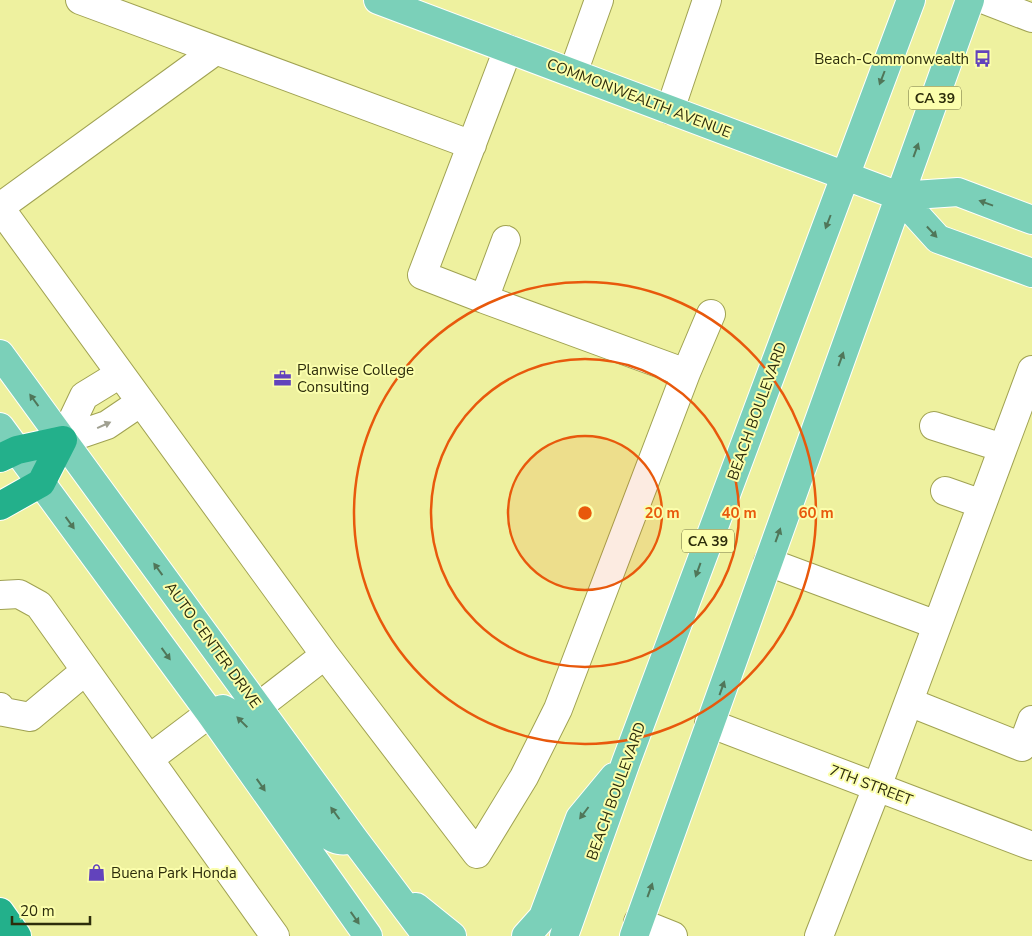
<svg xmlns="http://www.w3.org/2000/svg" width="1032" height="936" font-family="'Nunito Sans',sans-serif">
<style>
.lines{fill:none;stroke-linecap:round;stroke-linejoin:round}
.minor-casing{stroke:#a0a252;stroke-width:30}
.major-casing{stroke:#fff;stroke-width:30}
.highway-casing{stroke:#fff;stroke-width:30}
.minor{stroke:#fff;stroke-width:28}
.major{stroke:#7bd0b9;stroke-width:28}
.highway{stroke:#23b08b;stroke-width:28}
.oneway{fill:#507659}
.oneway2{fill:#a0a091}
.ring{fill:none;stroke:#e8590c;stroke-width:2.5}
.labels{text-anchor:middle;dominant-baseline:central;stroke-width:4;stroke-linejoin:round;paint-order:stroke}
.shield{fill:#fbfeac;stroke:#6b6c3b;stroke-width:1}
.shield-label{font-size:14px;font-weight:bold;fill:#2d2d0b}
.poi-label{font-size:15px;fill:#2d2d0b;stroke:#fbfeac;text-anchor:start}
.street-label{font-size:15px;fill:#2d2d0b;stroke:#fbfeac}
.centre{fill:#e8590c;stroke:#fbfeac;stroke-width:2.5}
.ring-label{font-size:15px;text-anchor:middle;font-weight:bold;fill:#e8590c;stroke:#fbfeac;stroke-width:4;stroke-linejoin:round;paint-order:stroke}
</style>
<rect width="100%" height="100%" fill="#eef19f"/>
<g class="lines">
<defs>
<path id="minor" d="M80 0 472 145
M985 0 1032 18
M573 73 599 0
M670 110 707 0
M0 207 215 51
M0 208 325 655 258 707
M506 240 484 299 686 373 711 314
M484 299 422 275 508 49
M934 426 1003 448
M63 440 84 396 120 374
M63 440 107 425 141 402
M945 491 982 504
M768 562 937 625
M0 595 19 594 39 605 275 936
M325 655 477 854 524 777 558 709 686 373
M909 702 1022 747 1032 720
M0 707 4 712 30 717 85 671
M709 723 1032 846
M149 759 210 713
M638 922 673 936
M819 936 877 787 1032 370"/>
<path id="major" d="M378 0 899 196 958 192 1032 220
M899 196 938 239 1032 273
M0 354 354 839 427 936
M0 427 210 713 368 936
M210 713 223 709 236 716 244 723 325 833C336 841 342 842 354 839
M416 907 452 936
M526 936 543 917 580 818 614 777
M564 936 626 762 911 0
M634 936 970 0"/>
<path id="highway" d="M0 458 17 450 63 440
M0 506 41 483 63 440
M0 912 17 936"/>
</defs>
<use href="#minor" class="minor-casing"/>
<use href="#major" class="major-casing"/>
<use href="#highway" class="highway-casing"/>
<use href="#minor" class="minor"/>
<use href="#major" class="major"/>
<use href="#highway" class="highway"/>
</g>
<defs><path id="oneway-solid" d="M-6-.8H1V-3.2L6.5 0L1 3.2V.8H-6Z" transform="scale(1.25)"/></defs>
<g class="oneway">
<use href="#oneway-solid" transform="translate(882 78) rotate(111)"/>
<use href="#oneway-solid" transform="translate(916 150) rotate(-70)"/>
<use href="#oneway-solid" transform="translate(986 203) rotate(-160)"/>
<use href="#oneway-solid" transform="translate(828 222) rotate(111)"/>
<use href="#oneway-solid" transform="translate(932 232) rotate(47)"/>
<use href="#oneway-solid" transform="translate(841 359) rotate(-70)"/>
<use href="#oneway-solid" transform="translate(34 400) rotate(-126)"/>
<use href="#oneway-solid" transform="translate(70 523) rotate(54)"/>
<use href="#oneway-solid" transform="translate(778 535) rotate(-70)"/>
<use href="#oneway-solid" transform="translate(158 569) rotate(-126)"/>
<use href="#oneway-solid" transform="translate(698 570) rotate(110)"/>
<use href="#oneway-solid" transform="translate(166 654) rotate(54)"/>
<use href="#oneway-solid" transform="translate(722 688) rotate(-70)"/>
<use href="#oneway-solid" transform="translate(242 722) rotate(-135)"/>
<use href="#oneway-solid" transform="translate(261 785) rotate(55)"/>
<use href="#oneway-solid" transform="translate(335 813) rotate(-126)"/>
<use href="#oneway-solid" transform="translate(584 813) rotate(127)"/>
<use href="#oneway-solid" transform="translate(650 890) rotate(-70)"/>
<use href="#oneway-solid" transform="translate(355 918) rotate(55)"/>
</g>
<use class="oneway2" href="#oneway-solid" transform="translate(104 425) rotate(-24)"/>
<circle cx="585" cy="513" r="77" fill="#e8590c" fill-opacity=".12"/>
<g class="ring">
<circle cx="585" cy="513" r="77"/>
<circle cx="585" cy="513" r="154"/>
<circle cx="585" cy="513" r="231"/>
</g>
<defs>
<symbol id="bus-bare" viewBox="-9 -9 18 18"><path d="M-5-6H5V4H4V6H2V4H-2V6H-4V4H-5ZM-3.5-4V0h7V-4ZM-3.5 1.2v1.5H-2V1.2ZM2 1.2v1.5H3.5V1.2Z" fill="#6243bc" stroke="#fbfeac" stroke-width="2.5" paint-order="stroke"/></symbol>
<symbol id="office-bare" viewBox="-9 -9 18 18"><path d="M-6-3h4V-5.5h4V-3h4V5H-6ZM-1-4.5V-3h2v-1.5ZM-6 0V1H6V0Z" fill="#6243bc" stroke="#fbfeac" stroke-width="2.5" paint-order="stroke"/></symbol>
<symbol id="shop-bare" viewBox="-9 -9 18 18"><path d="M-5-2.5h2.3a2.7 3.5 0 0 1 5.4 0H5L5.5 6h-11ZM-1.5-2.5h3a1.5 2.3 0 0 0-3 0Z" fill="#6243bc" stroke="#fbfeac" stroke-width="2.5" paint-order="stroke"/></symbol>
</defs>
<g fill-rule="evenodd">
<use href="#bus-bare" x="970" y="46" width="25" height="25"/>
<use href="#office-bare" x="270" y="366" width="25" height="25"/>
<use href="#shop-bare" x="84" y="860" width="25" height="25"/>
</g>
<g class="labels">
<g class="shield">
<rect x="909" y="86.5" width="52" height="23" rx="4"/>
<rect x="682" y="529.5" width="52" height="23" rx="4"/>
</g>
<g class="shield-label">
<text x="935" y="98">CA 39</text>
<text x="708" y="541">CA 39</text>
</g>
<g class="poi-label">
<text x="969" y="59" text-anchor="end">Beach-Commonwealth</text>
<text x="297" y="370">Planwise College<tspan x="297" dy="17">Consulting</tspan></text>
<text x="111" y="873">Buena Park Honda</text>
</g>
<g class="street-label">
<text transform="translate(639 98) rotate(21)">COMMONWEALTH AVENUE</text>
<text transform="translate(757 411) rotate(-70)">BEACH BOULEVARD</text>
<text transform="translate(213 645) rotate(54)">AUTO CENTER DRIVE</text>
<text transform="translate(871 785) rotate(21)">7TH STREET</text>
<text transform="translate(616 791) rotate(-70)">BEACH BOULEVARD</text>
</g>
</g>
<circle cx="585" cy="513" r="8" class="centre"/>
<g class="ring-label">
<text x="662" y="518">20 m</text>
<text x="739" y="518">40 m</text>
<text x="816" y="518">60 m</text>
</g>
<path d="M12 916v8h78v-8" fill="none" stroke="#2d2d0b" stroke-width="2.5"/>
<text x="20" y="916" font-size="15" fill="#2d2d0b" stroke="#fbfeac" stroke-width="4" paint-order="stroke">20 m</text>
</svg>
